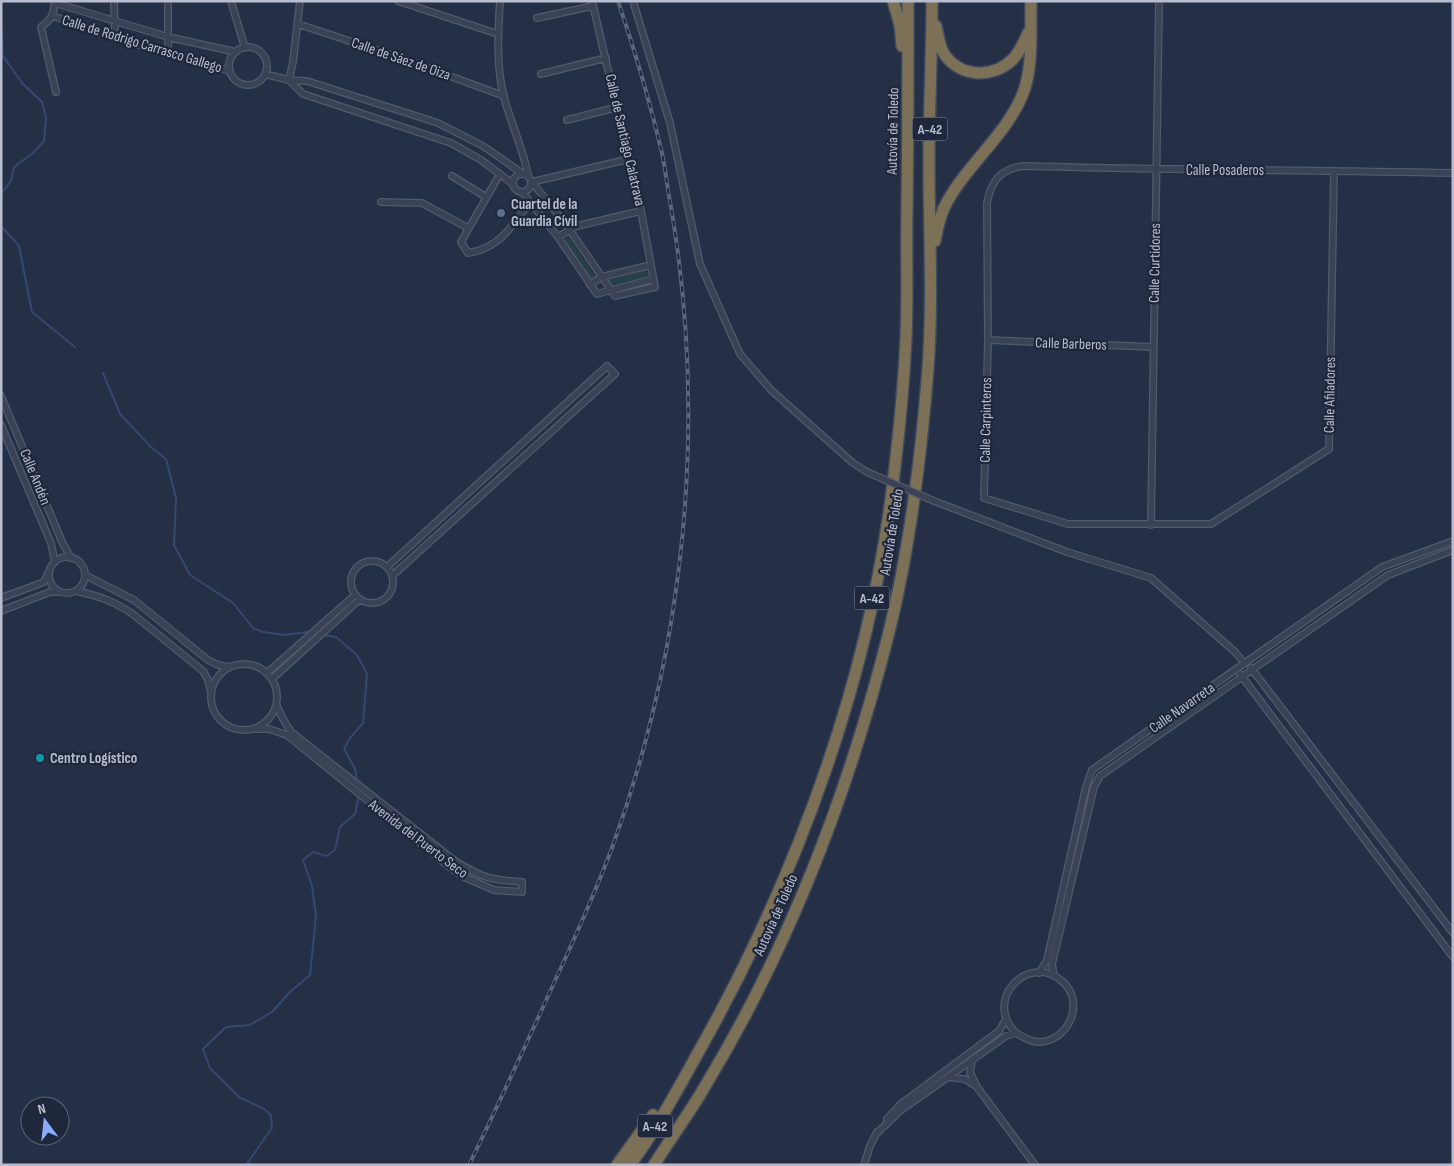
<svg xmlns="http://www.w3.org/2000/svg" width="1454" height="1166" font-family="'Sofia Sans Condensed',sans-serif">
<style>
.green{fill:#274047}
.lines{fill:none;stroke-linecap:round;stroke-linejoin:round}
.stream{stroke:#37486e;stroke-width:2}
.street-casing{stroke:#525a6d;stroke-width:8}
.highway-casing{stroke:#414a5d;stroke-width:14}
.street{stroke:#3a4255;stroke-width:5.5}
.highway{stroke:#7c7156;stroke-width:11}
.rail-casing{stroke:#5b657d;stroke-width:4}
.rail{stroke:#1e273b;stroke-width:2;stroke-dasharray:5.5;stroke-linecap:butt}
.street-bridge-casing{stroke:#525a6d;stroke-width:8;stroke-linecap:butt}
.street-bridge{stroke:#3a4255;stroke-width:5.5}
.service-dot{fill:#5c6f8a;stroke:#1e273b;stroke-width:2}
.culture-dot{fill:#0f9aa8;stroke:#1e273b;stroke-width:2}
.labels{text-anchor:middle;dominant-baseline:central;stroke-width:4.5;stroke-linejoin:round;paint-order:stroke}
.shield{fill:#1e273b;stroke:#8a91a3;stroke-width:1}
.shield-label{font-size:14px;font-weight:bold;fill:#b8becf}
.street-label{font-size:15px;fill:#b8becf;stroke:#1e273b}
.poi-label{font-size:15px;font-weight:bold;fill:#b8becf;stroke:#1e273b;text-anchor:start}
</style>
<rect width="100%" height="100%" fill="#252f46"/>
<path class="green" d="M567 238 570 239 594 275V278H590L587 275 565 242Z
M645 270 649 273 646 277 609 286 606 281Z"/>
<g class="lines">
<path class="stream" d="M1 24 3 56 22 83 42 102 46 117 44 141 33 153 14 167 11 181 1 194
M1 226 19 246 32 312 75 347
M103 373 120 414 152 448 166 459 176 498 174 545 190 575 233 603 253 628 263 632 285 635 307 632 318 634
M323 635 336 637 357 655 367 674 363 723 350 738 344 749 355 769 357 781
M246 1165 272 1128 271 1115 264 1109 239 1097 210 1068 203 1049 226 1027 250 1025 272 1012 290 992 310 975 316 916 312 886 303 860 313 852 326 856 335 850 340 827 355 814 359 795"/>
<defs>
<path id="street" d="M54 1C55 14 51 20 41 27L56 92
M114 1 115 38
M168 1V52
M231 1 245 48
M398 1 498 34
M500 1C498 32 496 67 504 97 511 124 523 148 528 175
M592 1 641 211 655 287 615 296 567 226 532 182 629 159
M633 1 670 123 700 264 740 354 771 390 853 463 867 472
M55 3 168 37 236 52
M53 16 115 38 230 71
M537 18 593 6
M298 24 398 57 504 96
M229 66a19 19 0 1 1 38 0a19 19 0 1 1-38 0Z
M265 74 289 80 307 81 438 123 483 146 522 173
M541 74 606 58
M289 80 303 94 451 143 481 160 513 184
M289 80 293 62 300 1
M567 120 618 107
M1334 171 1329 449 1211 524H1068L984 498 988 340 987 203C991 181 1001 169 1023 166 1166 170 1310 170 1453 173
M513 183a9 9 0 1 1 18 0a9 9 0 1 1-18 0Z
M452 176 486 197
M497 179 461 242 468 253C500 248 512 226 530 202
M522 192 558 237 597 294 653 279
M381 202 422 203 468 228
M558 237 577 226 641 211
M590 285 601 277 651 265
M988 340 1153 347
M1 396 63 544 71 558
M1 425 51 543 55 562
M934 501 1067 552 1151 578 1235 652 1241 659
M1151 525 1159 1
M49 575a18 18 0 1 1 36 0a18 18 0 1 1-36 0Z
M351 582a21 21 0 1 1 42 0a21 21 0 1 1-42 0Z
M387 567 607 366 615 374 392 576
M85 575 134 600 208 660 218 665 229 667
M76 591C99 596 114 601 134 615L203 671 208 680 211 692
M1 598 44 582 48 573
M1 611 50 592H58
M211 697a33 33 0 1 1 66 0a33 33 0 1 1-66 0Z
M1251 668 1453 933
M267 673 355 595
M1240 674 1453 957
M272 679 360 599
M255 729H269L287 735 448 866 464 877 494 890 522 892V882C491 880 482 878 455 861L291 732 283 719 277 706
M1039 973 1047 960 1086 787 1092 770 1382 567 1453 541
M1054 976 1052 964 1094 787 1100 776 1388 575 1453 550
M949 1077 965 1079 977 1087 970 1072 972 1061
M977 1087 1035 1165
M887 1119 901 1104 999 1031 1006 1019
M876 1134 900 1111 1006 1036 1016 1033C1023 1037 1029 1041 1037 1042 1068 1043 1086 1003 1063 982 1029 951 982 1000 1016 1033
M864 1165 870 1146 877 1132"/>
<path id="highway" d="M893 1 900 25 902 46
M936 26C938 34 939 44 943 52 958 77 992 80 1013 59 1020 52 1024 42 1028 33
M935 241C937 230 939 219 944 208 964 167 1004 138 1022 96 1034 67 1030 32 1031 1
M617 1165 653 1115
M630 1165C658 1127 680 1085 703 1044 801 868 873 668 895 466 900 424 904 381 906 338 908 295 906 252 907 210 908 140 908 71 908 1
M654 1165C670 1139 689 1114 704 1088 789 948 848 794 888 636 910 549 921 458 928 369 933 300 929 230 929 161 929 107 932 54 932 1"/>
</defs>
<use href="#street" class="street-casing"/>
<use href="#highway" class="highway-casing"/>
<use href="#street" class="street"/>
<use href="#highway" class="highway"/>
<defs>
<path id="rail" d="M469 1165C500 1101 530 1036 559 972 578 931 596 890 612 848 685 647 707 425 672 213 668 193 666 173 662 153 650 102 635 51 618 1"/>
</defs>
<use href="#rail" class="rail-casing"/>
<use href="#rail" class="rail"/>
<defs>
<path id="street-bridge" d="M867 472 934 501"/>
</defs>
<use href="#street-bridge" class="street-bridge-casing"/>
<use href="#street-bridge" class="street-bridge"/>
</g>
<circle class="service-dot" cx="501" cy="213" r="5"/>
<circle class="culture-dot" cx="40" cy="758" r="5"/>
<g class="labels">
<g class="shield">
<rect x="912.5" y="117.5" width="35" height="23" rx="4"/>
<rect x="854.5" y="586.5" width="35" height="23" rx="4"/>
<rect x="637.5" y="1114.5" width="35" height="23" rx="4"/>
</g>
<g class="shield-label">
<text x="930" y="129">A-42</text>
<text x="872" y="598">A-42</text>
<text x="655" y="1126">A-42</text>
</g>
<g class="street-label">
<text transform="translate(142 44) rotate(17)">Calle de Rodrigo Carrasco Gallego</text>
<text transform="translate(401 59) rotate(19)">Calle de Sáez de Oiza</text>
<text transform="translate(893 131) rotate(-89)">Autovía de Toledo</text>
<text transform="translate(625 140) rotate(77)">Calle de Santiago Calatrava</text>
<text x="1225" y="170">Calle Posaderos</text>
<text transform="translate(1155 263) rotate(-89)">Calle Curtidores</text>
<text transform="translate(1071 344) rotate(2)">Calle Barberos</text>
<text transform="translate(1330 395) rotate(-89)">Calle Afiladores</text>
<text transform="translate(986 420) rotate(-89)">Calle Carpinteros</text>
<text transform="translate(35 477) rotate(68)">Calle Andén</text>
<text transform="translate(892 532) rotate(-81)">Autovía de Toledo</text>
<text transform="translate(1182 708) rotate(-35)">Calle Navarreta</text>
<text transform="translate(418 839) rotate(37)">Avenida del Puerto Seco</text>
<text transform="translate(776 915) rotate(-66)">Autovía de Toledo</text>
</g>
<g class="poi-label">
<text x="511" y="204">Cuartel de la<tspan x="511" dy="17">Guardia Cívil</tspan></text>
<text x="50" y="758">Centro Logístico</text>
</g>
</g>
<rect width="1454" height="1166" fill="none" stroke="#b8becf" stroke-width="5"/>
<g transform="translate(45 1121) rotate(345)"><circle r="24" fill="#1e273b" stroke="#5c6376"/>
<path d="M0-4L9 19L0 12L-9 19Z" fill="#8cacff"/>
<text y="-8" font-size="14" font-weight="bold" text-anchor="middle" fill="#b8becf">N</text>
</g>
</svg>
